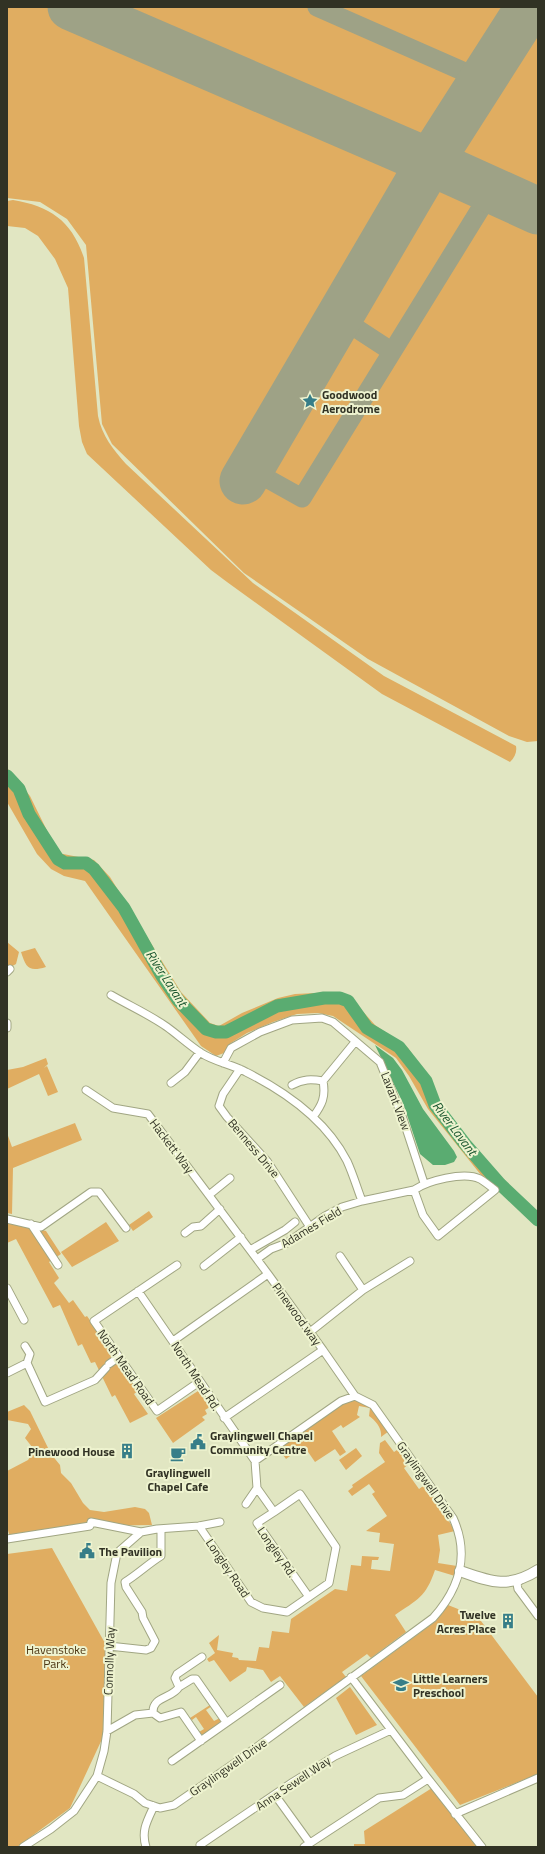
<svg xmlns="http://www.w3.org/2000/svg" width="545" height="1854" font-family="'Titillium Web',sans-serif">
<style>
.green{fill:#e0ad61}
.water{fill:#5aac71}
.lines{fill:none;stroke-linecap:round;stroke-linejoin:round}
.river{stroke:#5aac71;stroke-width:13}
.taxiway{stroke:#9ea286;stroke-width:19}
.runway{stroke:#9ea286;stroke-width:47}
.street-casing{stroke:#a1a683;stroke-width:9}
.secondary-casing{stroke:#a1a683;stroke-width:12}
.street{stroke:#fff;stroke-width:7}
.secondary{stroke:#fff;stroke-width:10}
.labels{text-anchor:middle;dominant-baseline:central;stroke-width:4;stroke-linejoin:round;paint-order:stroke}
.poi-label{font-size:12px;font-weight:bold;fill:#313224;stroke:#eef3cf;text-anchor:start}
.street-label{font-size:12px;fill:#313224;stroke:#eef3cf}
.park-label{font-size:12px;fill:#4c3512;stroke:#eef3cf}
.water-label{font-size:13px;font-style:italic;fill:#18542d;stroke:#eef3cf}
</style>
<rect width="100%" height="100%" fill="#e1e6c2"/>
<path class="green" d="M7 7H538V741L527 742 509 736 368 659 244 573 112 444 102 424 86 245 67 219 40 202 7 198Z
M13 200C50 206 72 221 84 258L98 416C102 436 113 449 126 464L253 583 384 676 516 746C517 752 515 757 510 762L382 694 227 582 211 570 87 454 82 442 79 426 68 288 55 259 38 236 25 228 7 226V201Z
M7 768 30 796 58 853 94 860 110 877 181 992 210 1023 219 1026 242 1013 278 998 295 994 336 992 349 996 375 1025 408 1048 428 1077 435 1097 453 1121 503 1181 495 1190H493L428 1109 409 1076 396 1058 333 1016 318 1013 297 1014 273 1022 247 1033 231 1043 224 1053 216 1056 201 1046 85 881 64 876 51 869 37 854 7 802Z
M7 942 19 952 16 964 7 969Z
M35 948 46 967C29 972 26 968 21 952Z
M46 1058 48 1064 44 1068 47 1066 58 1092 48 1096 39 1074 7 1089V1070L23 1067Z
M75 1123 82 1140 13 1168 12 1214 7 1213V1133L12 1147Z
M149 1211 153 1217 133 1231 129 1225Z
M10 1222 46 1231 61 1254 49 1262 59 1278 54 1283 69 1303 73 1300 85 1317 87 1316 139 1390 134 1394 148 1414 130 1423 115 1395 112 1397 95 1362 91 1363 82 1344 78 1346 60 1305 53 1308 16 1239 7 1243V1224Z
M106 1222 119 1241 72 1267 61 1252Z
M198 1391 210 1407 205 1410 207 1414 202 1417 205 1420 173 1443 156 1418Z
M354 1397 371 1407 389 1431 381 1437C382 1428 376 1421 369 1416L370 1408 359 1406 357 1415 360 1417 343 1428 341 1425 332 1431 346 1452 340 1456 335 1449 315 1462 304 1446 286 1459 278 1448 342 1402Z
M24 1405 30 1411 51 1454 60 1465 61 1473 71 1483 83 1503 90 1510 104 1512 135 1507 145 1509 149 1513 152 1525 79 1526 11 1541 7 1527V1471L28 1460 33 1453 32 1447 25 1438 31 1429 28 1424 7 1420V1412Z
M385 1440 394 1452 400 1448 410 1463 404 1468 419 1489 426 1484 455 1531 438 1535 440 1550 438 1563 457 1566 455 1576 435 1570C426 1597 417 1600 395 1615L406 1632 371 1658 367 1654 342 1672 346 1677 304 1707 280 1676 271 1682 263 1670 247 1667 246 1671 230 1682 214 1660 209 1662 207 1659 215 1653 209 1643 219 1635 217 1650 233 1653 232 1657 238 1658 239 1660 256 1661 259 1647 269 1648 272 1631 289 1633 291 1619 335 1589 347 1591 351 1565 361 1566 362 1556 379 1557 378 1560H372L371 1569 390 1571 394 1544 379 1542 380 1533 366 1531 387 1516 372 1494 375 1492 369 1484 352 1496 348 1491 353 1487 352 1485 385 1462 379 1453 380 1443Z
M356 1448 362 1456 346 1470 339 1460Z
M52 1548 106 1645 103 1737 70 1808 17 1847H7V1554Z
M448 1605 478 1617 538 1697V1774L460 1805 361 1676 436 1621Z
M350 1687 377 1725 356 1735 336 1698Z
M210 1705 212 1706 206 1710 214 1721 220 1718 221 1720 220 1723 204 1734H201L199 1732 204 1729 196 1717 192 1720 190 1718Z
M432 1788 479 1847H354V1844H365L364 1831Z"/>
<path class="water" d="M375 1045 393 1058 402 1070 423 1109 454 1151 457 1157 454 1162 445 1165H433L420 1154 403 1103Z"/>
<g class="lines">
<path class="river" d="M7 776 19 789 29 814 58 859 65 863H86L94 869 124 908 162 976 178 1000 206 1029 216 1032H226L277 1006 324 998H340L348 1001 367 1028 399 1047 426 1081 435 1105 465 1144 500 1184 538 1220"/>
<path class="taxiway" d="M317 7 483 80
M339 317 391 351
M250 469 302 498 492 190"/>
<path class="runway" d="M71 7 430 162 538 211
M243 481 430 162 529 7"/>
<defs>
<path id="street" d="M7 972 10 969
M111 995C130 1006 150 1015 167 1027 178 1035 189 1045 201 1053 215 1062 231 1064 246 1072 286 1092 326 1120 347 1161 353 1174 357 1188 362 1201
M7 1023V1028
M223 1063 231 1048 260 1032 292 1020 322 1018 333 1022 380 1062 403 1119 424 1183
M240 1069 223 1094 219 1106 227 1117 267 1161 310 1227
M323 1081 355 1042
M171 1083 185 1072 200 1052
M292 1085C303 1079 311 1079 323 1081
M86 1090 113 1108 148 1114 268 1274
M313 1117C322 1105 326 1097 323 1081
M209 1195 230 1178
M7 1219 41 1227 91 1192H99L126 1228
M31 1224 58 1265
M185 1233 193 1227 201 1226 220 1209
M250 1250 285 1230 295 1222
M340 1256 363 1290
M257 1259 271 1249 287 1243 325 1216 342 1207 362 1201 414 1190 423 1215 438 1236 495 1190C490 1186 485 1182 480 1179 464 1171 427 1181 414 1190
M177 1265 94 1321 157 1411 199 1382
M204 1266 241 1237
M7 1288 24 1320
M138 1291 255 1461 257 1488 246 1504
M310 1332 363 1290 410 1261
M173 1341 268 1274 323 1350 224 1418
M25 1346 30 1354 27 1363
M323 1350 355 1396
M109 1364 119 1357
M7 1373 27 1363 45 1402 95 1380 106 1368
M274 1512 257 1523 309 1597
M199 1526 251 1602 263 1608 287 1612 329 1583 336 1547 300 1494 274 1512 257 1488
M7 1539 90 1526 91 1522 141 1532
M520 1580 517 1584 518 1589 538 1616
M109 1646 146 1650 151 1648 155 1641 143 1618 142 1612 126 1587 125 1582C138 1574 148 1564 161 1556V1529
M351 1677 426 1776 482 1847
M179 1687 192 1679H196L226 1722
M153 1713 160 1718 181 1712 201 1741
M107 1731 135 1715 153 1713C152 1696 172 1699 179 1687L175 1678 177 1674 202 1657
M172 1761 280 1685
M97 1776 134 1794 145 1803 160 1808 174 1805 239 1760 433 1618C459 1589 470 1555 453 1518L373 1405 355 1396 341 1401 255 1461
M275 1795 309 1842
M455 1814 538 1778
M200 1845 293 1782 335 1756 391 1730
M23 1847 51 1829 74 1811 97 1776 104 1751 107 1731 111 1583 117 1553 141 1532 157 1529 199 1526 220 1522
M146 1847C141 1831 147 1821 154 1806
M304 1847 379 1798 403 1795 428 1779"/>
<path id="secondary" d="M460 1571C491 1582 508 1589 538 1570"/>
</defs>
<use href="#street" class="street-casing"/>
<use href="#secondary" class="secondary-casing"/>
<use href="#street" class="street"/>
<use href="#secondary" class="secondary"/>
</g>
<defs>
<symbol id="sight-bare" viewBox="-9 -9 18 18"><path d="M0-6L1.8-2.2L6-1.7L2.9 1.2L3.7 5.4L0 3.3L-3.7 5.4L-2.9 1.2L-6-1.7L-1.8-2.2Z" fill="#377e88" stroke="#eef3cf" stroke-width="2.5" paint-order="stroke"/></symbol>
<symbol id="civic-bare" viewBox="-9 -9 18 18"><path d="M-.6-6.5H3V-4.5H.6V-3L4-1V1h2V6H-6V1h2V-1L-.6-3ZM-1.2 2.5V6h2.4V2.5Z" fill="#377e88" stroke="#eef3cf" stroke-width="2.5" paint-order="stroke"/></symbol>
<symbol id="building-bare" viewBox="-9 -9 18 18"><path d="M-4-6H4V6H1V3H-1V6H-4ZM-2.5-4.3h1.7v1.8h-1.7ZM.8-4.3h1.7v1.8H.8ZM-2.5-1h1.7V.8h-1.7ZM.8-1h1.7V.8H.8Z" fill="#377e88" stroke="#eef3cf" stroke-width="2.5" paint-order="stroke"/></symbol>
<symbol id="cafe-bare" viewBox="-9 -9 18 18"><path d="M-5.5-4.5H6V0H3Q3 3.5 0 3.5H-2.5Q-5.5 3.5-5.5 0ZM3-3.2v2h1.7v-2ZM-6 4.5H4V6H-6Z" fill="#377e88" stroke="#eef3cf" stroke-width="2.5" paint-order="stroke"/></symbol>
<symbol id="school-bare" viewBox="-9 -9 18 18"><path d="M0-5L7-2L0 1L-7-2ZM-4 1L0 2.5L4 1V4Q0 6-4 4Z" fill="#377e88" stroke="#eef3cf" stroke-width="2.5" paint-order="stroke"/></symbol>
</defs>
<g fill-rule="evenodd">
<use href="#sight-bare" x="299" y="390" width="22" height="22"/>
<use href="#civic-bare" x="187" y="1431" width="22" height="22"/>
<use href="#building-bare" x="116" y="1440" width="22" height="22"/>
<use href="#cafe-bare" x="167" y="1443" width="22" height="22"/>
<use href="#civic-bare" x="76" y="1540" width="22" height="22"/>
<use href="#building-bare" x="497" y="1610" width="22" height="22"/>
<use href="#school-bare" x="390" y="1674" width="22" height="22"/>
</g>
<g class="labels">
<g class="poi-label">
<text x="322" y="394">Goodwood<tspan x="322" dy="14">Aerodrome</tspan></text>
<text x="210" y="1435">Graylingwell Chapel<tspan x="210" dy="14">Community Centre</tspan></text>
<text x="115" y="1451" text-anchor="end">Pinewood House</text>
<text x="178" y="1472" text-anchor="middle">Graylingwell<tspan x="178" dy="14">Chapel Cafe</tspan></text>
<text x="99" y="1551">The Pavilion</text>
<text x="496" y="1614" text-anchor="end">Twelve<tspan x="496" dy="14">Acres Place</tspan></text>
<text x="413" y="1678">Little Learners<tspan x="413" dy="14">Preschool</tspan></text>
</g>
<g class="street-label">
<text transform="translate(396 1101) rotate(69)">Lavant View</text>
<text transform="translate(172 1146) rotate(53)">Hackett Way</text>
<text transform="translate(254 1148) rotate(50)">Benness Drive</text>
<text transform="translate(311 1227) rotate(-31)">Adames Field</text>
<text transform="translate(297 1314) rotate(54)">Pinewood way</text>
<text transform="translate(126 1367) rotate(55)">North Mead Road</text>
<text transform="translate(196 1376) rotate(57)">North Mead Rd.</text>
<text transform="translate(426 1480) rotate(55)">Graylingwell Drive</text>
<text transform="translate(277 1552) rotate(55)">Longley Rd.</text>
<text transform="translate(228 1568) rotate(56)">Longley Road</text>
<text transform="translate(109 1661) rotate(-88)">Connolly Way</text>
<text transform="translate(228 1767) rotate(-35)">Graylingwell Drive</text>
<text transform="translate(293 1783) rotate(-34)">Anna Sewell Way</text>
</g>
<g class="park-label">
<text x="56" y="1649">Havenstoke<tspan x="56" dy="14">Park.</tspan></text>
</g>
<g class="water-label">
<text transform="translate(167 978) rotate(57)">River Lavant</text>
<text transform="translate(455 1128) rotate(53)">River Lavant</text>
</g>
</g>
<rect width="545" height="1854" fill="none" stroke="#313224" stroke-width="16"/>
</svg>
